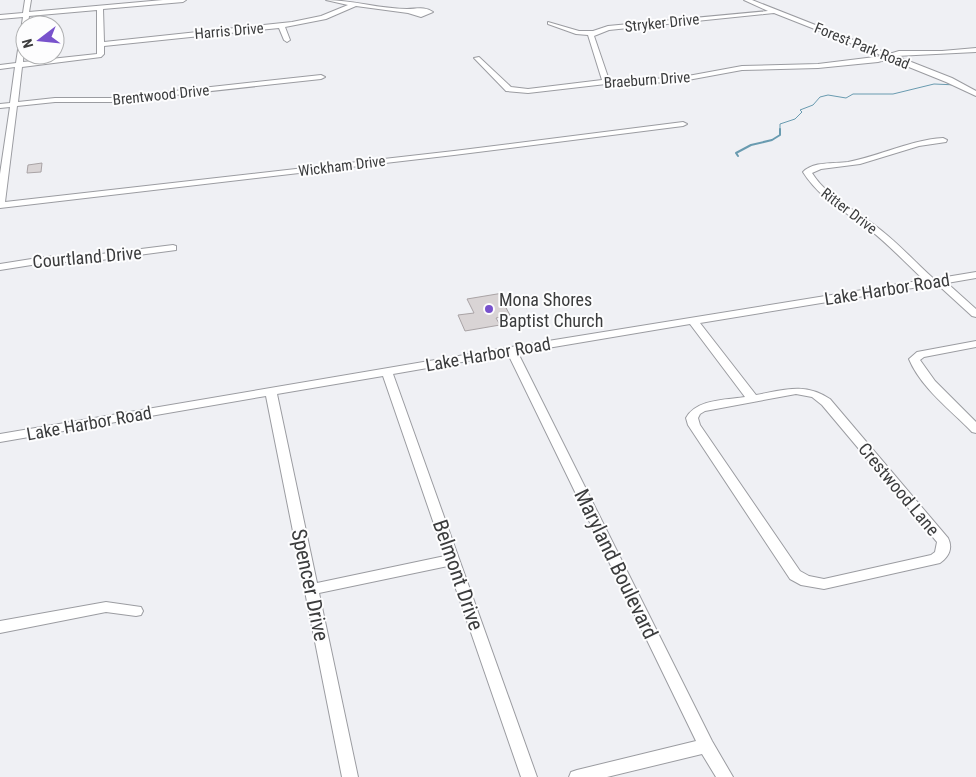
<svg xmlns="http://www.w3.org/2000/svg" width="976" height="777" font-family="'Roboto Condensed',sans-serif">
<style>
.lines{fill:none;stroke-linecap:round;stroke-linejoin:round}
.stream-far1{stroke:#699bb0;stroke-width:1}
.stream{stroke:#699bb0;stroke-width:2}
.building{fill:#d9d4d5;stroke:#a9a3a5}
.minor-casing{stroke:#9b9ca1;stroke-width:2}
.minor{fill:#fff;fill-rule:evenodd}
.poi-dot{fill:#7852cc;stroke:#fdfdfe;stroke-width:2}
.labels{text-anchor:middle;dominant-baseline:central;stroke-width:4;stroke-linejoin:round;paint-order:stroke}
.far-street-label{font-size:15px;fill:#3b3c3d;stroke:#fdfdfe}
.street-label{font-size:18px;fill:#3b3c3d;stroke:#fdfdfe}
.poi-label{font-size:18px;fill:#3b3c3d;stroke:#fdfdfe;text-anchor:start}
.near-street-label{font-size:21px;fill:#3b3c3d;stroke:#fdfdfe}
</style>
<rect width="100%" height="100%" fill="#eff0f4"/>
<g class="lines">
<path class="stream-far1" d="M780 130V124L795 119 802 112 800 110 813 105 820 97 828 95 846 98 853 94H893L934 84 957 85"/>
<path class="stream" d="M738 156 736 153 751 145 772 140 780 135V129"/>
</g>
<path class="building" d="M42 163 41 172 27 173 28 165Z
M503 293 509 305 505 306 510 315 496 318 500 325 465 331 458 315 474 313 467 299Z"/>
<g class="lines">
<defs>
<path id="minor" d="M25 0H31L29 12 163 0H186L183 2 103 9 104 42 292 22 321 16 348 5 326 0C353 0 380 9 407 9 416 9 425 6 433 12L421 17 408 13 356 6 326 19 285 27 290 40 287 42 284 40 279 28 104 46V54L101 57 22 67 18 102 55 98H111L321 75 325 77 321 79 111 102H55L17 106 5 202 454 151 683 122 687 124 683 126 454 155 0 208V174L10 107 0 108V104L10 103 15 67 0 69V65L16 63 23 17 0 19V15L23 13ZM97 10V54L23 62 25 25H28L29 16Z
M744 0H752L889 54 899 51H942L976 48V52L896 56 952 78 976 91V96L946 82 889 59 878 62 818 68 742 70 677 82 606 84 528 93 506 91 474 58 479 57 511 87 528 89 602 80 588 35 576 34 548 24V22L579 31H593L608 26 768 11ZM774 13 883 56 818 64 742 66 677 78 609 80 594 36 609 30Z
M943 138 947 140 946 142 919 146 860 164 821 169 812 173C827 197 854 209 877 227 897 242 915 262 934 279L976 272V278L947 283 976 309V317L972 316 937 284 700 323 756 395C783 390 805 382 830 399L948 538C953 548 949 557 940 563L824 589 801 585 790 579 688 425 686 418C696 399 726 400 745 397L690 324 518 353 712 741 733 777H716L702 754 607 777H569L571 772 577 770 696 741 508 354 393 374 537 777H521L448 566 319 593 358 777H342L266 396 0 442V434L511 347 924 280C907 264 889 245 870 230 846 212 820 199 803 172 814 161 833 164 848 162 880 156 910 140 943 138ZM383 376 445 556 317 583 277 394ZM796 394 812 397 822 405 937 542 935 552 931 555 824 579 809 576 800 571 700 425 698 418 700 414 705 411Z
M173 245 176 246V250L101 260 44 263 0 270V264L44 257 101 254Z
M976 341V347L924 357 920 360 935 381 976 422V433L972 432C951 410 921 388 909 359L917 352Z
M106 602 141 607 143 611 141 615 136 616 106 612 0 633V621Z"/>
</defs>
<use href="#minor" class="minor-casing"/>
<use href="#minor" class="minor"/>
</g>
<circle class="poi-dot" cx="489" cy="309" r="5"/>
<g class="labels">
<g class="far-street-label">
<text transform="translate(662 23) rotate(-6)">Stryker Drive</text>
<text transform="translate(229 31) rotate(-5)">Harris Drive</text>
<text transform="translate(862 46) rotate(22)">Forest Park Road</text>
<text transform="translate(647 80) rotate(-4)">Braeburn Drive</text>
<text transform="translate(161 95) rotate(-6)">Brentwood Drive</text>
<text transform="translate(342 166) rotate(-7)">Wickham Drive</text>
<text transform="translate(849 211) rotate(37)">Ritter Drive</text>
</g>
<g class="street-label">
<text transform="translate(87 257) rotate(-5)">Courtland Drive</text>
<text transform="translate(887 289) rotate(-9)">Lake Harbor Road</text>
<text transform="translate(488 354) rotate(-10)">Lake Harbor Road</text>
<text transform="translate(89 423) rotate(-10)">Lake Harbor Road</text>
<text transform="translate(899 489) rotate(50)">Crestwood Lane</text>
</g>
<g class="poi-label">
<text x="499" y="299">Mona Shores<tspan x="499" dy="21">Baptist Church</tspan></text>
</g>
<g class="near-street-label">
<text transform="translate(616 564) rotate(64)">Maryland Boulevard</text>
<text transform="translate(458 575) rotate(71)">Belmont Drive</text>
<text transform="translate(310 585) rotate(78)">Spencer Drive</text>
</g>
</g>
<g transform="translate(40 40) rotate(254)"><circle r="24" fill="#fdfdfe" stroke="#afb0b1"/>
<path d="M0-4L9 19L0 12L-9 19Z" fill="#7852cc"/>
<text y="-8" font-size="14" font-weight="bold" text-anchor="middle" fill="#3b3c3d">N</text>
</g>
</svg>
